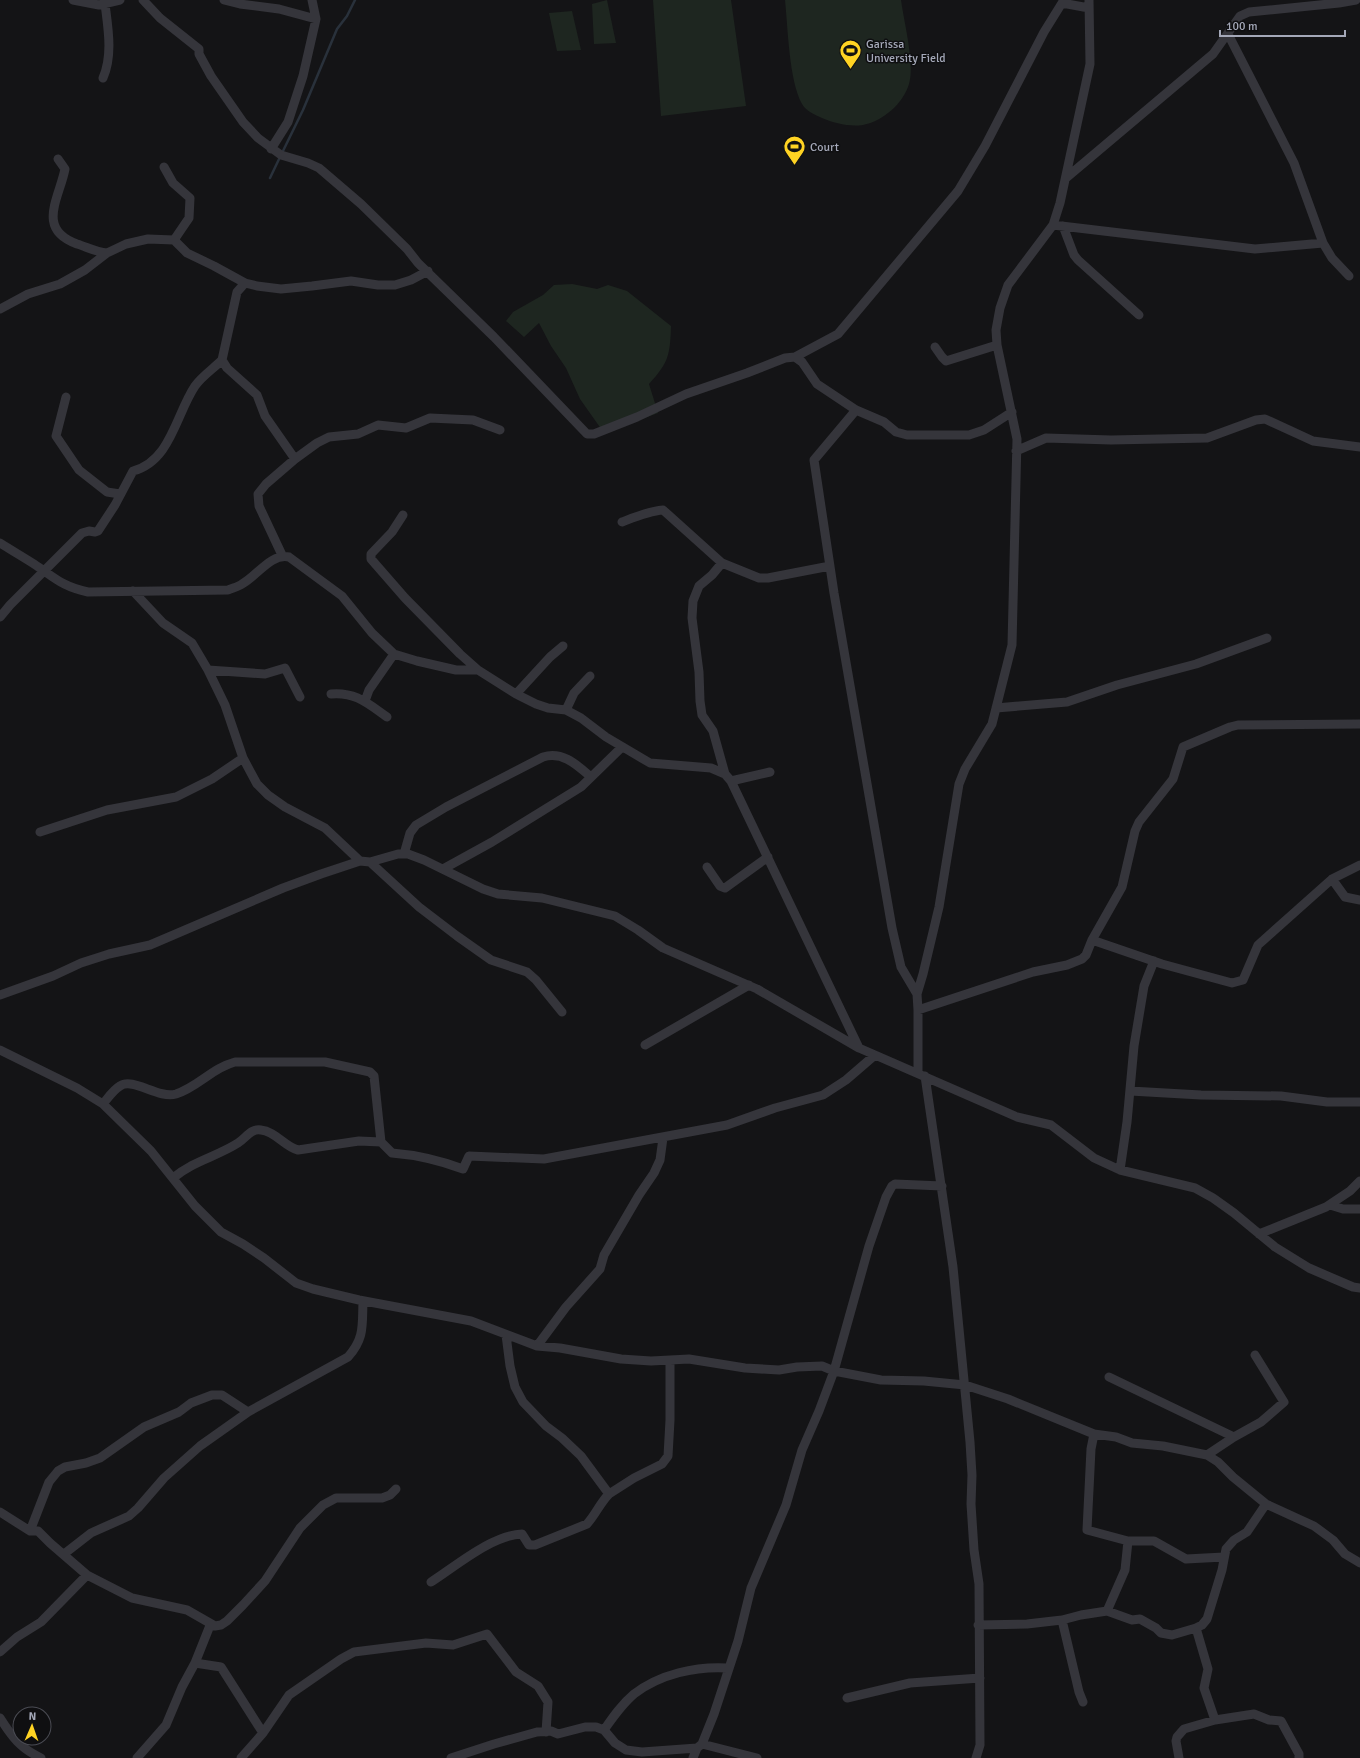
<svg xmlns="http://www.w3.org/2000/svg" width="1360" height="1758" font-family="Signika,sans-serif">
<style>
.green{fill:#1e2620}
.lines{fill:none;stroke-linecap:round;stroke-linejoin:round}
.stream{stroke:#29313b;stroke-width:2.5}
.street{stroke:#35353b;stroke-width:9}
.labels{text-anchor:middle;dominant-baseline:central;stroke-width:3;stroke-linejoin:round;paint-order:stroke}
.poi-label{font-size:12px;fill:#a4a8b8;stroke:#0f0f11;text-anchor:start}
</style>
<rect width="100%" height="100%" fill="#141416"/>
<path class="green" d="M607 0 616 43 594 44 592 4Z
M653 0H731L746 106 661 116Z
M785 0H901C904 23 915 63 909 84 903 104 883 121 863 125 849 127 834 123 822 118 815 115 806 111 802 104 789 80 788 29 785 0Z
M572 11 581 50 557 51 549 13Z
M572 284 597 289 608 285 627 291 671 326C670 355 669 362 649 384L658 413 604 433 580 399 566 368 551 346 539 323 524 337 506 321 513 312 543 295 554 285Z"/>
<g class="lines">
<path class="stream" d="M282 153 303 110 337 29 347 16 355 0
M270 178 280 157"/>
<path class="street" d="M73 0 99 5 120 0
M143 0 160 18 199 49V54L211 76 243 122 258 138 281 155 308 163 319 168 361 204 407 249 418 263 494 337 587 434H594L637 417 686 394 747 373 785 358 795 357 802 362 817 384 856 410 884 422 896 432 907 435H969L984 430 1012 412
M224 0 240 4 279 9 316 19
M1228 34 1294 163 1323 243 1332 258 1349 276
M103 78C113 55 108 28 105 4
M271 149 288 122 303 76 316 19 312 0
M58 159 65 169C59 199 36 229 77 244 87 247 96 252 107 253
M164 167 173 183 190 198 189 218 174 240
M1066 178 1213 54 1240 16 1249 12 1339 3 1356 0
M1053 225 1255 249 1323 243
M1063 226 1074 255 1078 260 1139 315
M245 283 237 292 222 360 227 368 257 395 265 416 295 459
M0 309 28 294 60 284 85 270 107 253 126 244 148 239 174 240 187 253 214 266 245 283 257 286 281 289 312 286 351 281 378 285H395L411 280 428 271
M935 347 942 357 946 361 997 345
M795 357 838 334 958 191 985 146 1044 32 1062 3 1089 8
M66 397 56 436 79 470 107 492 120 494
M856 410 814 460 834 593 892 928 901 967 917 994
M1016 451 1046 438 1111 440 1207 438 1256 420 1265 419 1313 441 1360 447
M403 515 392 532 371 554V559L405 598 460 654 478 670
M622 522C635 517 649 511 663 510L722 563 759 578H768L830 566
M0 543C11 550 23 557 34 564 55 578 63 587 88 592L228 590C232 588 238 587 242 584 257 576 271 553 289 557L342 596 372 633 394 654 417 661 456 670H478L516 694 536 704 548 708 566 710 581 718 606 737 650 763 711 768 725 774 731 781 859 1048
M282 555 259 506 258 494 266 484 295 459 317 443 329 437 358 434 378 425 406 428 430 418 473 420 500 430
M722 563 712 575 699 586 693 601 692 618 699 672 700 701 702 715 713 731 725 774
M133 591 163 623 192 643 208 670 225 705 243 758 257 784 268 795 285 807 325 828 360 861
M0 617 10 605 82 533 89 531 95 532 98 531 115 505 133 471C171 461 176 414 195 386 202 376 213 369 222 360
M208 670 265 674 285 668 300 697
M331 694C356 692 367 703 387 717
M516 694 550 657 563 646
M365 701 369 690 394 654
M996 708 1067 702 1117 685 1196 664 1267 638
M566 710 574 693 590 676
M731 781 770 772
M40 832 107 810 176 797 212 779 243 758
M404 854 410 833 416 825 446 807 543 757C563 751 577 765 591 777
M370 862 419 907 457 936 491 960 527 972 536 980 562 1012
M707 867 720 886 725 888 768 857
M443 869 492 842 581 787 622 747
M1332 879 1345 897 1360 900
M1092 940 1162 964 1232 983 1243 980 1258 945 1332 879 1360 865
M0 995 53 976 81 963 109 954 150 945 283 888 321 874 360 861 370 862 398 854H408L424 860 483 889 498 894 542 898 615 916 638 930 663 948 757 989 859 1048 1017 1117 1051 1125 1094 1158 1120 1170 1195 1188 1213 1198 1234 1213 1275 1247 1309 1268 1353 1287 1360 1288
M918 1010 1033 972 1067 965 1082 959 1086 955 1092 940 1122 887 1135 831 1139 822 1173 779 1183 747 1230 727 1238 725 1360 724
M645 1045 749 985
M0 1050 77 1088 103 1104 151 1151 195 1206 221 1232 243 1244 264 1258 296 1283 313 1289 359 1300 471 1321 537 1346 560 1348 621 1359 651 1361 689 1359 745 1368 779 1370 797 1367 822 1366 834 1371 881 1380 924 1381 965 1385 1008 1399 1094 1434 1116 1437 1132 1443 1163 1446 1207 1455 1218 1462 1233 1477 1266 1504 1314 1526 1333 1540 1345 1554 1360 1563
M918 1073V1010L917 994 923 974 939 907 959 784 965 769 992 724 1012 645 1017 439 997 345 996 330 1000 308 1008 285 1053 225 1060 203 1090 64 1089 0
M925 1076 953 1267 970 1442 972 1475 971 1504 974 1550 979 1584 980 1745 976 1758
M1130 1091 1201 1095 1281 1096 1327 1102H1360
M103 1104C108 1098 113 1090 120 1086 133 1077 158 1099 176 1094 198 1087 212 1068 235 1062H325L370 1072 374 1076 381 1142
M1120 1170 1127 1122 1134 1046 1144 986 1154 961
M173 1178C195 1160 216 1157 238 1143 246 1138 251 1128 261 1130 275 1131 285 1147 298 1150L359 1141 381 1142 392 1153C417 1155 439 1160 463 1169L469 1156 544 1159 727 1125 775 1108 823 1095 846 1080 875 1055
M1330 1205 1343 1209H1360
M1259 1234 1326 1207 1350 1191 1360 1181
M537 1346 566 1307 600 1269 604 1255 639 1195 654 1173 660 1160 663 1138
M1109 1377 1234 1437
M1094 1434 1091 1449 1087 1530 1128 1541 1125 1570 1107 1611
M1207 1455 1234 1437 1261 1422 1284 1402 1255 1355
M609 1494 634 1478 662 1464 668 1456 670 1420V1361
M0 1512 30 1531H38L50 1543 87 1575 132 1598 187 1610 215 1626 221 1625 227 1621 243 1605 265 1581 300 1528 323 1505 336 1498H382L390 1495 396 1489
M30 1531 49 1482 58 1471 65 1467 86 1463 100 1458 144 1427 179 1412 191 1403 212 1395H222L248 1412
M1128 1541H1154L1186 1559 1224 1557
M64 1554 91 1533 129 1516 138 1508 164 1478 200 1446 248 1412 348 1357C365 1338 362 1325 363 1301
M431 1582C456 1566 492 1535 522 1534L529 1545H535L587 1524C596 1514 600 1503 609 1494L581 1456 562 1438 546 1426 523 1402 515 1387 510 1366 506 1335
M1062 1620 1079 1692 1083 1702
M978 1625 1027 1624 1062 1620 1081 1615 1107 1611 1132 1620 1140 1619 1156 1628 1161 1633 1172 1635 1196 1628 1202 1625 1207 1619 1222 1570 1226 1549 1234 1540 1247 1532 1266 1504
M1196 1628 1208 1669 1204 1688 1215 1720
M0 1652 17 1637 41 1622 87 1575
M195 1663 221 1667 263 1733
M847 1698 910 1683 980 1678
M0 1718C12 1737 20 1748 41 1758
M604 1730C613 1717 622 1704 634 1694 660 1674 696 1666 728 1668
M702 1744 757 1758
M137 1758 166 1725 182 1687 195 1663 209 1628 213 1625
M241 1758 263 1733 289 1695 341 1659 354 1652 426 1643 453 1645 487 1634 516 1672 538 1686 548 1702 546 1732
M451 1758 494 1744 537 1732 551 1731 558 1734 585 1727H596L604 1730 615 1743 626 1750 642 1752 697 1748
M693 1758 697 1748 702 1744 714 1714 738 1641 751 1588 786 1505 802 1450 819 1411 834 1371 869 1246 886 1197 892 1186 895 1184 942 1186
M1179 1758 1176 1741 1177 1737 1184 1729 1215 1720 1254 1714 1269 1720 1281 1721 1299 1754V1758"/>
</g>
<defs>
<symbol id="stadium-pin" viewBox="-11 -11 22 30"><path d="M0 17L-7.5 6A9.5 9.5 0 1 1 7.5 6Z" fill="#ffd323" stroke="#0f0f11"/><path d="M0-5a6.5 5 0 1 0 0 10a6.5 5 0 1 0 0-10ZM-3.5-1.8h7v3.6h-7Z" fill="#111"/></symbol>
</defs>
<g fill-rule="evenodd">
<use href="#stadium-pin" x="838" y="38" width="25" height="34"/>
<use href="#stadium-pin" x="782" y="134" width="25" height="34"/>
</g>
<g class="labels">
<g class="poi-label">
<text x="866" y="44">Garissa<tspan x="866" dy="14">University Field</tspan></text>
<text x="810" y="147">Court</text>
</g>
</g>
<g transform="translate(32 1726) rotate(2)"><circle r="19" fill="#0f0f11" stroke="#4b4c54"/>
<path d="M0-3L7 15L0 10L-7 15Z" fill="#ffd323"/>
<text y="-6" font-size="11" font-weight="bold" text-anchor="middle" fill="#a4a8b8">N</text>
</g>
<path d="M1220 30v6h125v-6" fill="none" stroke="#a4a8b8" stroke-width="2"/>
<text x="1226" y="30" font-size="12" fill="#a4a8b8" stroke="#0f0f11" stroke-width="3" paint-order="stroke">100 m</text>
</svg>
